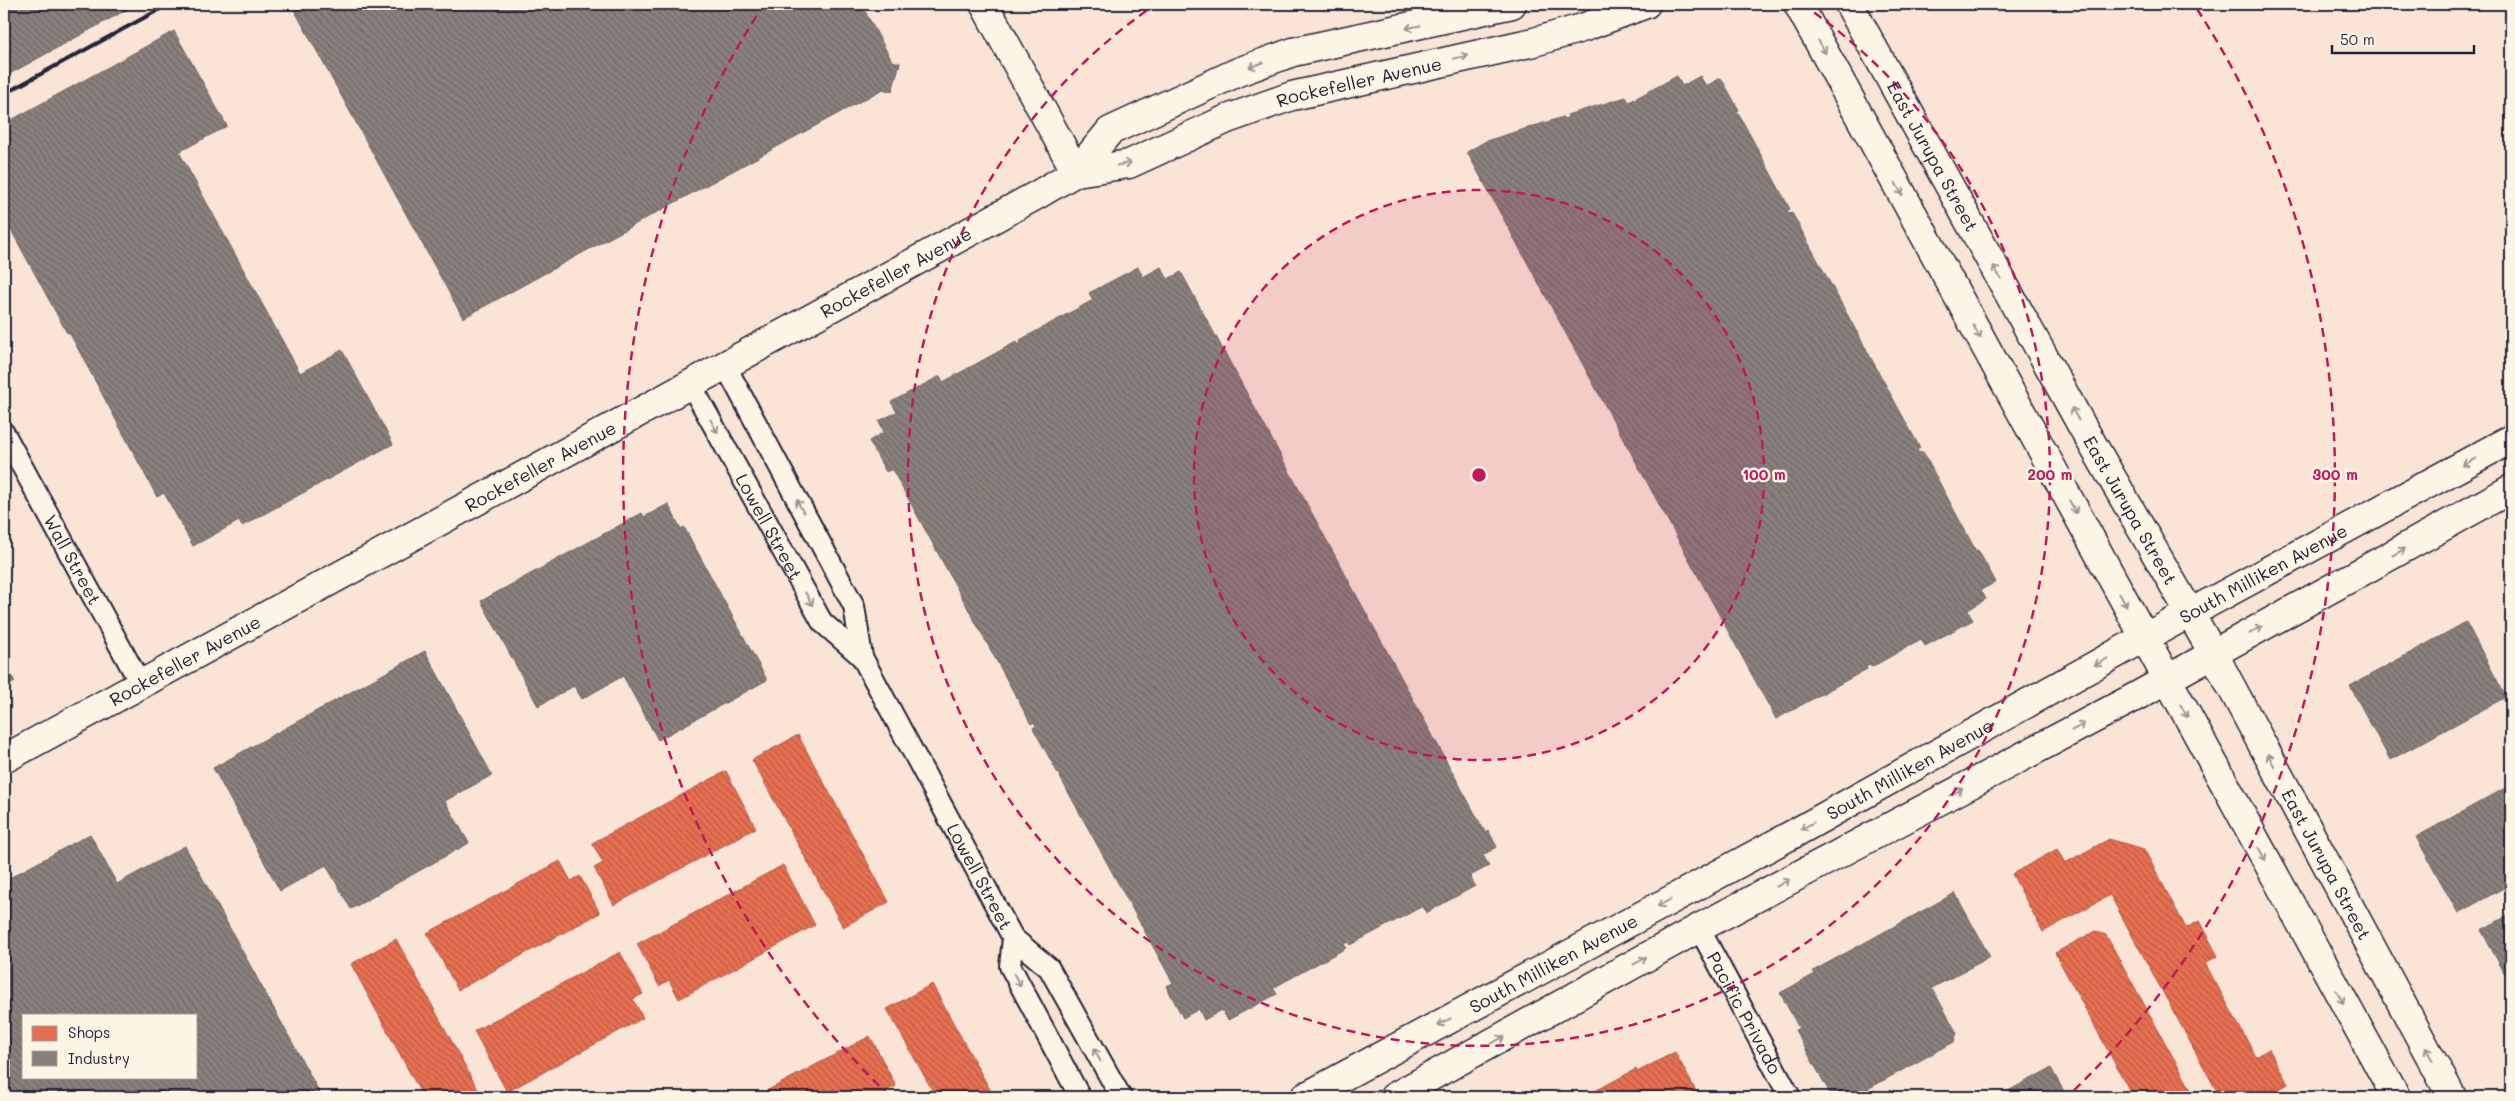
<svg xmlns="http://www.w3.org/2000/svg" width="2515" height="1101" font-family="Mali,sans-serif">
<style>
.shops{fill:url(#shops-back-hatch);stroke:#ac584a}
.industry{fill:url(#industry-back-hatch);stroke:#6b6468;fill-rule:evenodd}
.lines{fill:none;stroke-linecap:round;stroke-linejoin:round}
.street-casing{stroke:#22223b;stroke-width:24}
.secondary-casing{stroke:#22223b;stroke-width:31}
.primary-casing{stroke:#22223b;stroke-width:31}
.street{stroke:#fcf5e5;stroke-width:20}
.secondary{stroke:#fcf5e5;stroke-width:28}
.primary{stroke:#fcf5e5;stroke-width:28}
.rail{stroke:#22223b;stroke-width:4}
.oneway{stroke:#9a9698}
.ring{fill:none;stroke:#c2185b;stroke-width:2.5;stroke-dasharray:9 6}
.labels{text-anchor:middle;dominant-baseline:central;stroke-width:5;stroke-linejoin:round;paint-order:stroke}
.street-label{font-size:18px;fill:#22223b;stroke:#fcf5e5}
.centre{fill:#c2185b;stroke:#fcf5e5;stroke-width:2.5}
.ring-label{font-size:15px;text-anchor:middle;font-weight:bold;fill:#c2185b;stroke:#fcf5e5;stroke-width:5;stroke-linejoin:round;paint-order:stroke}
</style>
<defs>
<pattern id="shops-back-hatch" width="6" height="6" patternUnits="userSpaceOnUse" patternTransform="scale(1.25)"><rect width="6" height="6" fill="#e76f51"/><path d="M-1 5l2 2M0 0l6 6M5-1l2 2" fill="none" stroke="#bb5b44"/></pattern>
<pattern id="industry-back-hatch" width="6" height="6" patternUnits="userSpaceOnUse" patternTransform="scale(1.25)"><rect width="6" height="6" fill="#8a817c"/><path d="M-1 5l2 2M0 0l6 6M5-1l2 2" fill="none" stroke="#706967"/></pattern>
</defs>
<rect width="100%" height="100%" fill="#fae4d6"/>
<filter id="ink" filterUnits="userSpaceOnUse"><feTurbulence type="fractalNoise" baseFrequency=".02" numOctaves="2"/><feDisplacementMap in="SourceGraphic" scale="10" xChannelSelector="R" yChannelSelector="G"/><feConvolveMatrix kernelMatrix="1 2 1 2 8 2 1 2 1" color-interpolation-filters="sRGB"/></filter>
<g filter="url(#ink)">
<path class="shops" d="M798 735 889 902 843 927 752 760Z
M726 771 756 828 614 905 594 868 603 863 592 843Z
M2109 839 2144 849 2186 928 2199 921 2218 956 2205 963 2256 1057 2269 1049 2288 1084 2276 1091 2279 1097H2220L2110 895 2043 932 2012 874 2057 849 2065 863Z
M560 861 571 881 580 876 600 913 458 990 427 933Z
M783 865 815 925 679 999 669 980 659 986 637 944Z
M2095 931 2106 935 2195 1097H2133L2055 953Z
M396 939 482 1097H423L351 964Z
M620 952 643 994 633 999 643 1018 507 1092 474 1031Z
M932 984 994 1097H936L887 1009Z
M870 1036 896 1086 875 1097H755Z
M1675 1052 1697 1093 1701 1092 1704 1097H1584L1636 1069 1637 1072Z"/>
<path class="industry" d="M4 4H137L4 77Z
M291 4H861L892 61 900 63 892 92 883 89 463 318Z
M174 31 227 126 179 152 300 373 342 350 393 444 242 526 239 521 193 546 164 493 157 497 69 332 67 333 4 217V124Z
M1677 76 1682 86 1700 76 1706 86 1721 78 1739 110 1737 111 1790 209 1787 211 1789 214 1792 213 1920 448 1917 450 1919 453 1923 452 1976 551 1978 550 1996 582 1981 590 1986 599 1968 610 1973 620 1925 646 1921 639 1872 667 1870 664 1866 667 1867 669 1776 719 1467 152 1486 141 1563 117V119L1568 118 1567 115 1626 97 1629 102Z
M1138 267 1143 277 1161 267 1168 279 1181 272 1485 832 1488 830 1497 847 1483 855 1489 866 1470 876 1475 886 1426 913 1423 906 1350 945 1348 942 1344 944 1346 948 1273 988 1277 994 1228 1020 1222 1010 1204 1020 1199 1009 1183 1018 1166 986 1173 983 1033 728 1036 726 1034 722 1031 724 892 469 886 472 869 441 884 432 879 421 897 412 891 402 940 376 943 382 1016 342 1018 345 1021 343 1020 340 1093 300 1089 293Z
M668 504 681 529 684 527 767 680 658 740 623 676 582 699 574 686 538 706 481 601 642 513 644 517Z
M2466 622 2506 697 2390 760 2350 686Z
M425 651 492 775 445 801 469 843 351 909 326 865 280 891 213 768Z
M4 657 7 662 5 664 15 682 4 688Z
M2511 785V884L2458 913 2416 837Z
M90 834 117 884 185 846 322 1097H4V881ZM24 1015H196V1077H24Z
M1955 893 1990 957 1932 988 1957 1033 1954 1042 1853 1097H1832L1795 1030 1799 1028 1780 993 1815 974 1813 971Z
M2511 914V985L2481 930Z
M2051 1068 2067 1097H1997Z"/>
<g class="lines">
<defs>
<g id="street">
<path id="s1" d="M725 365 854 606 862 657 1013 938 1049 968 1121 1097"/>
<path id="s2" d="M690 383 822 622 862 657"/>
<path id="s3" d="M4 433 141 685"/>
<path id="s4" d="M1699 928 1790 1097"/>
<path d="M1013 938 1010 966 1080 1097"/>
</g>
<g id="secondary">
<path d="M984 4 1076 172"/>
<path id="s5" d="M1076 172 1129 164 1227 119 1292 96 1534 42 1585 27 1646 4"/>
<path id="s6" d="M4 759 1037 195 1076 172 1110 131 1238 72 1293 52 1512 4"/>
</g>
<g id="primary">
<path d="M1798 4 2396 1097"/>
<path id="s7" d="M1849 4 2082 426 2213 653 2452 1097"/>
<path id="s8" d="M1305 1097 1795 833 2144 638 2511 439"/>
<path d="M1394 1097 1699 928 2135 697 2511 489"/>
</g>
</defs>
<use href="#street" class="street-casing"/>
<use href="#secondary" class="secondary-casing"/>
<use href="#primary" class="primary-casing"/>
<use href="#street" class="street"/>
<use href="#secondary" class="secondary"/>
<use href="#primary" class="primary"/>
<path class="rail" d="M4 94 162 8"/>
</g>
<defs><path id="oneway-shaft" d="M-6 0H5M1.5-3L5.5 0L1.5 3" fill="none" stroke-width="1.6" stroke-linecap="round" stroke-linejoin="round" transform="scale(1.25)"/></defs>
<g class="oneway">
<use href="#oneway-shaft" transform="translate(1413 27) rotate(168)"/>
<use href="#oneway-shaft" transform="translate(1822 47) rotate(61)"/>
<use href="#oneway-shaft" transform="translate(1461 57) rotate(-12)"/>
<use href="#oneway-shaft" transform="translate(1256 65) rotate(160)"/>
<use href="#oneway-shaft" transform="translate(1124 164) rotate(-12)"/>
<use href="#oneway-shaft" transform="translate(1899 189) rotate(61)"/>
<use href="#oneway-shaft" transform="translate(1997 272) rotate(-119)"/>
<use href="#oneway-shaft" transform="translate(1977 332) rotate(61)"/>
<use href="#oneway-shaft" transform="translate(2075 414) rotate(-119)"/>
<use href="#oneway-shaft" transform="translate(714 426) rotate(61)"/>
<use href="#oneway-shaft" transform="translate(2469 462) rotate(151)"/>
<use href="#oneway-shaft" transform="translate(800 506) rotate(-118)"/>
<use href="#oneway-shaft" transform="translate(2073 507) rotate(61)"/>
<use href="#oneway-shaft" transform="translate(2399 552) rotate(-29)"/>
<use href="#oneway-shaft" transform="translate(809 599) rotate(61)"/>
<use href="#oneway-shaft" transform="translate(2123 600) rotate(61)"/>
<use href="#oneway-shaft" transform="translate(2256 630) rotate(-29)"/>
<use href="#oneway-shaft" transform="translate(2101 662) rotate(151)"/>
<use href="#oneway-shaft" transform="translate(2184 711) rotate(61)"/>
<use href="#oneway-shaft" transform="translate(2078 727) rotate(-28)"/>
<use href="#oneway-shaft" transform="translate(2271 760) rotate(-118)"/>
<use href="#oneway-shaft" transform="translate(1956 792) rotate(-28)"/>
<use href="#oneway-shaft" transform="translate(1807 826) rotate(151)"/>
<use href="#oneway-shaft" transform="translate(2262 854) rotate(62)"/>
<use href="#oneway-shaft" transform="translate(1783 883) rotate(-28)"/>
<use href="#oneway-shaft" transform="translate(1664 903) rotate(152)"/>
<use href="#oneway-shaft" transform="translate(1640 961) rotate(-29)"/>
<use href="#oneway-shaft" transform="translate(1017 980) rotate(62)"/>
<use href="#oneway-shaft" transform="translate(2340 997) rotate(61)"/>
<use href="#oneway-shaft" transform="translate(1444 1022) rotate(152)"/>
<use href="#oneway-shaft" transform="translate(1498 1040) rotate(-29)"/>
<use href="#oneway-shaft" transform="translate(2429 1054) rotate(-118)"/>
<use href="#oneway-shaft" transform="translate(1097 1055) rotate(-119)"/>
</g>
</g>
<circle cx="1479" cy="475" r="285" fill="#c2185b" fill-opacity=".12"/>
<g class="ring">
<circle cx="1479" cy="475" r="285"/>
<path d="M1802 4A571 571 0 1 1 1156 4"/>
<path d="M890 1096A856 856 0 0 1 761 9M2197 9A856 856 0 0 1 2068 1096"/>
</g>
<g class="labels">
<g class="street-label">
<text stroke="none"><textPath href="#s5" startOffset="299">Rockefeller Avenue</textPath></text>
<text stroke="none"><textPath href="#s7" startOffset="174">East Jurupa Street</textPath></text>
<text stroke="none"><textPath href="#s6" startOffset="1016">Rockefeller Avenue</textPath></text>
<text stroke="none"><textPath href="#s6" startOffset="611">Rockefeller Avenue</textPath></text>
<text stroke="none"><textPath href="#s7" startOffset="579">East Jurupa Street</textPath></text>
<text stroke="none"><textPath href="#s2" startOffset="164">Lowell Street</textPath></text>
<text stroke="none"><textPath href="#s3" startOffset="144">Wall Street</textPath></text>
<text stroke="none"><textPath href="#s8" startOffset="1092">South Milliken Avenue</textPath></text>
<text stroke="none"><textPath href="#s6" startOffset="206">Rockefeller Avenue</textPath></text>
<text stroke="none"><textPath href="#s8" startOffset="688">South Milliken Avenue</textPath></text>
<text stroke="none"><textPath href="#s7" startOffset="984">East Jurupa Street</textPath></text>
<text stroke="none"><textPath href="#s1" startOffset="574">Lowell Street</textPath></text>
<text stroke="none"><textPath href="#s8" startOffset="282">South Milliken Avenue</textPath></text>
<text stroke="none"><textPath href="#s4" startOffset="96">Pacific Privado</textPath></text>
</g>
</g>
<circle cx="1479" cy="475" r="8" class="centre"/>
<g class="ring-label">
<text x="1764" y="480">100 m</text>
<text x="2050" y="480">200 m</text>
<text x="2335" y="480">300 m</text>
</g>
<rect width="2515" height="1101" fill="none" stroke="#fcf5e5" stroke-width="20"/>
<rect x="10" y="10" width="2495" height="1081" fill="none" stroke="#22223b" stroke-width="2" filter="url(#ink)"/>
<rect x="22" y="1014" width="175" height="65" fill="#fcf5e5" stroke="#a5a1a1"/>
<rect x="32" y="1026" width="25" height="15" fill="#e76f51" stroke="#a5a1a1"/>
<text x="68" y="1038" font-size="15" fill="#22223b">Shops</text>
<rect x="32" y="1051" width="25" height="15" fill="#8a817c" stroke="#a5a1a1"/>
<text x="68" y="1064" font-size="15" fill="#22223b">Industry</text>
<path d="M2332 45v8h142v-8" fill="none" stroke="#22223b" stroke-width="2.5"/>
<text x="2340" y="45" font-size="15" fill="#22223b" stroke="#fcf5e5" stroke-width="4" paint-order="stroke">50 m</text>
</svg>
